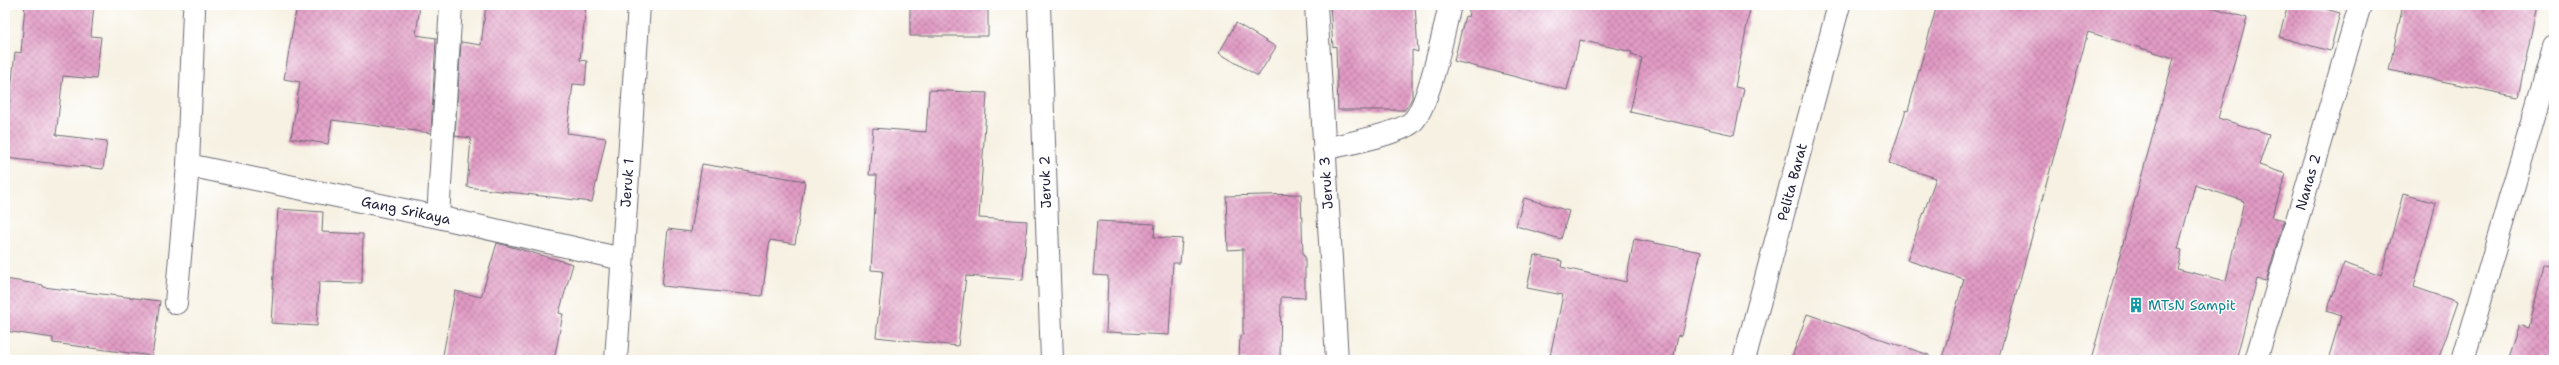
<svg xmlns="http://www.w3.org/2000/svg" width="2559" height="365" font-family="'Shantell Sans',sans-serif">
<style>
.building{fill:url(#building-cross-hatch);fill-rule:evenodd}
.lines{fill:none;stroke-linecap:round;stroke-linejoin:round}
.minor-casing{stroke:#6c6a75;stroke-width:24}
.tertiary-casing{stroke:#6c6a75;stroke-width:24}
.minor{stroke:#fff;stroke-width:22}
.tertiary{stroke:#fff;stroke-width:22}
.labels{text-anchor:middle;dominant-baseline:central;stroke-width:3;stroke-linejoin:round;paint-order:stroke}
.street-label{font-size:14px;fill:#22223b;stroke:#fff}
.culture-label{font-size:14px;fill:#0d838f;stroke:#fff;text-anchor:start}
</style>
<defs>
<pattern id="building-cross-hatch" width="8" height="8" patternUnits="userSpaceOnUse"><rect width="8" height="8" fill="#e29bc5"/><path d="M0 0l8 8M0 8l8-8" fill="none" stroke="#b77ea1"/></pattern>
</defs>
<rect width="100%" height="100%" fill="#fff"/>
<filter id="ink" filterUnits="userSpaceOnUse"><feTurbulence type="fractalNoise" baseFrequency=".025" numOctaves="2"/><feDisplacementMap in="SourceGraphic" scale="8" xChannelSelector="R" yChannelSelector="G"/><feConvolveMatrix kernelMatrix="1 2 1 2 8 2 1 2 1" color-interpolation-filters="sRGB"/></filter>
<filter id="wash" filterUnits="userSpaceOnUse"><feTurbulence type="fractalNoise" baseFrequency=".012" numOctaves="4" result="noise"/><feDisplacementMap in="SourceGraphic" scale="16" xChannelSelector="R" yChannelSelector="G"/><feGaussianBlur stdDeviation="0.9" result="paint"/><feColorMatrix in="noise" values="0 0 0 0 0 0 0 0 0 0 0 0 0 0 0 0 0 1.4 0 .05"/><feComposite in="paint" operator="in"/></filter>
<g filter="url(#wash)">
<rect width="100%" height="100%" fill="#f6f1e2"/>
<g id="blocks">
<path class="building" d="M25 5H94L91 36 101 37 96 79 63 76 56 135 107 141 103 169 5 158V129H7L15 52 21 53Z
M297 5H420L416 35 436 38 431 133 332 120 328 144 291 138 300 82 284 79Z
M486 5H586L580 60 587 61 585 85 573 84 567 133 606 138 592 202 467 187 471 138 455 136 461 42 481 45Z
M910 5H988V36H910Z
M1330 5H1415L1418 52 1412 50V98L1405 110H1338L1336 46 1333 47Z
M1470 5H1732L1750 9 1735 87 1744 89 1734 135 1630 112 1642 58 1631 55 1632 52 1580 40 1567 90 1454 61 1465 16 1468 17Z
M1937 5H2205L2247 18 2218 118 2269 134 2259 165 2286 174 2272 217 2284 220 2266 281 2257 279 2236 360H2091L2174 58 2088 32 1998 360H1961L1943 355 1964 279 1907 260 1936 178 1889 163 1906 110 1908 111ZM2195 185 2244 201 2226 281 2177 269 2182 250 2178 249Z
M2288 5H2311L2340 13 2330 51 2279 37Z
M2403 5H2537L2518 97 2389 70Z
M1236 23 1276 47 1258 76 1219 53Z
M929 90 987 93 979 218 1027 221 1023 280 966 276 958 346 876 337 883 271 871 270 877 175H869L873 128 926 132Z
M702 164 805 181 795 244 770 240 762 296 662 286 668 229 691 232Z
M1301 194 1303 256H1305V298L1281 297 1280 360H1239L1240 335H1243V249L1228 250 1226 196Z
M2403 194 2436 203 2414 287 2458 302 2438 360H2328L2341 316 2327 311 2344 263 2381 276Z
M1524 198 1569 211 1561 239 1516 226Z
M278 209 323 212 322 232 363 234 362 283 319 282 317 326 271 323Z
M1097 221 1155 224 1154 237 1182 239 1180 263H1173L1169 335 1106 332 1108 276 1093 275Z
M1634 239 1701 252 1682 336 1678 335 1673 360H1568L1550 356 1563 295 1527 288 1534 255 1562 261 1561 267 1626 282Z
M497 243 573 264 559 313 563 314 554 360H442L455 291 481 297Z
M2544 265 2554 266V360H2507L2519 325 2529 328Z
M5 279 43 285V287L160 301 152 356 53 343V338L5 331Z
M1807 314 1929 355V360H1791Z"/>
</g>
</g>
<g filter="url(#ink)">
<use href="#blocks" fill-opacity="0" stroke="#6c6a75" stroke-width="1"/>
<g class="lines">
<defs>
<path id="minor" d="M1039 5 1052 360
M1316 5 1337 360
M1324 149C1345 144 1395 135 1411 123 1429 109 1444 29 1450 5
M188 165 438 217 622 259
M438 217 451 5
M176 303 188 165 194 11
M616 360 639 5
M2256 360 2360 5
M2463 360 2554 47"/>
<path id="tertiary" d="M1744 360 1839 5"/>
</defs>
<use href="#minor" class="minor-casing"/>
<use href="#tertiary" class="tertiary-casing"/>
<use href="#minor" class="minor"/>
<use href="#tertiary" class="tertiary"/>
</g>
</g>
<defs>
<symbol id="building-bare" viewBox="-9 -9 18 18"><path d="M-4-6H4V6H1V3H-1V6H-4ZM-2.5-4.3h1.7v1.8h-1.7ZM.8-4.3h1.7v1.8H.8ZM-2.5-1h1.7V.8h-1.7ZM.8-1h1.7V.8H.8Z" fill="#0f9aa8" stroke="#fff" stroke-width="2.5" paint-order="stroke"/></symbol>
</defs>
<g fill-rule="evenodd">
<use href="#building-bare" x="2125" y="294" width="22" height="22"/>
</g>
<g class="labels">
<g class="street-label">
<text transform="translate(1045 182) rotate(-92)">Jeruk 2</text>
<text transform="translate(1792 182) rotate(-75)">Pelita Barat</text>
<text transform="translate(2308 182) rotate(-74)">Nanas 2</text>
<text transform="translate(627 183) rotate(-86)">Jeruk 1</text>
<text transform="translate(1326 183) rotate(-94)">Jeruk 3</text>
<text transform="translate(406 210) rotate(12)">Gang Srikaya</text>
</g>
<g class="culture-label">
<text x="2148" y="305">MTsN Sampit</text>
</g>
</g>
<rect width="2559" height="365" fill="none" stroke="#fff" stroke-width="20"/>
</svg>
